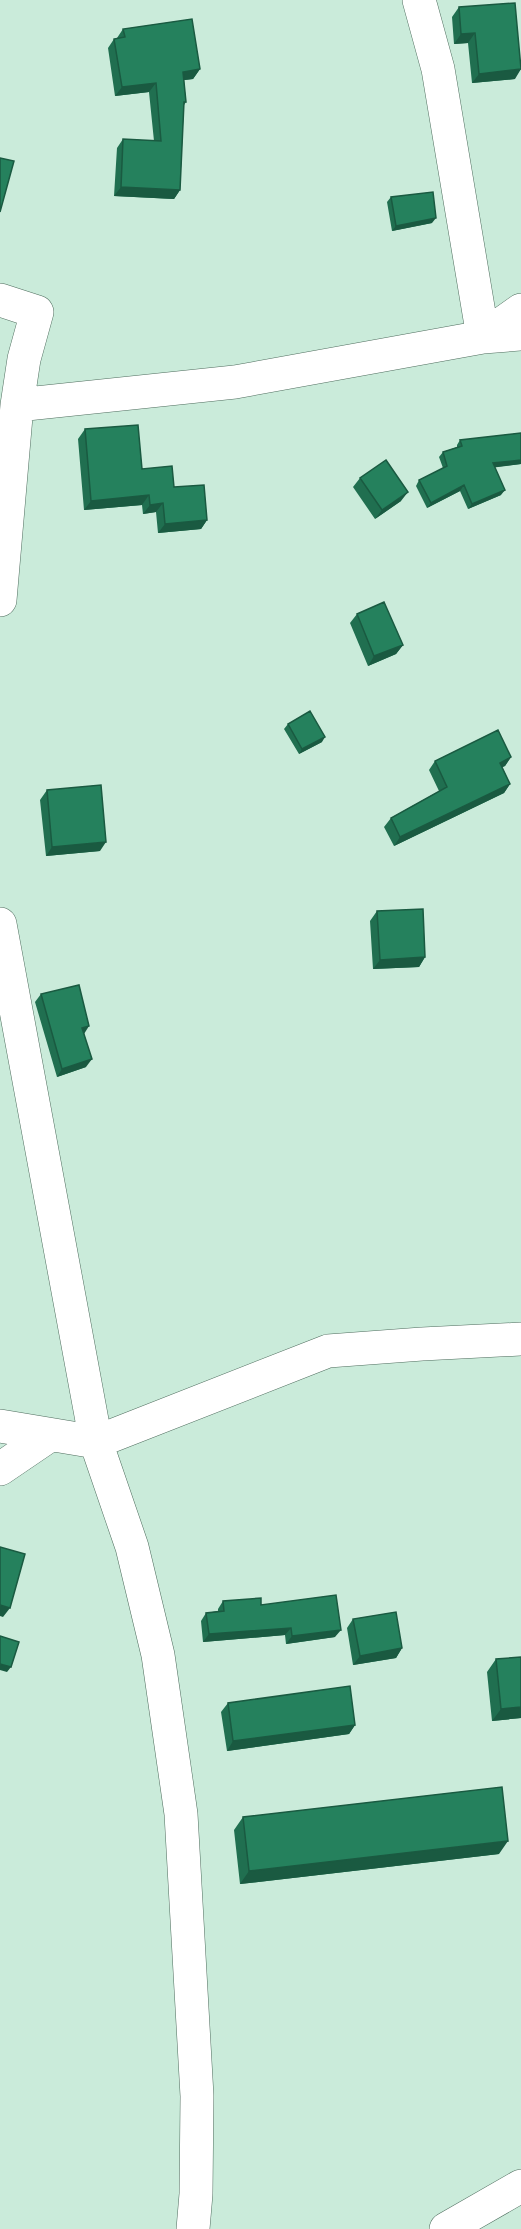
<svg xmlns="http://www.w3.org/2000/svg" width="521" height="2229" font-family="'Varela Round',sans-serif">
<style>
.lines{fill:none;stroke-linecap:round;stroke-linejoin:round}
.street-casing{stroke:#4f6d5e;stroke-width:34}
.street{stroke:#fff;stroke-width:33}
.wall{fill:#206f50}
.shaded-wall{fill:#1a5a41}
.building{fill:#25815d;stroke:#1a5a41;stroke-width:1.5}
</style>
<rect width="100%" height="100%" fill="#caebda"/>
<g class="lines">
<defs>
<path id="street" d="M419 0 438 69 483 337 521 310
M0 300 37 312 24 359 17 405 0 600
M17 405 235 382 483 337 521 334
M0 924 96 1442 132 1547 158 1655 181 1814 197 2096 196 2194 193 2229
M0 1426 96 1442 328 1351 422 1344 521 1339
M0 1469 50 1435
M446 2229 521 2186"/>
</defs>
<use href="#street" class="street-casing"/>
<use href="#street" class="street"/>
</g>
<path class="wall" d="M459 7 515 79 472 83 468 43 454 44 452 17Z
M123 29 200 69 193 79 184 80 186 102 184 105 180 190 174 199 114 196 117 148 123 139 154 141 149 92 115 96 108 48 114 39 117 38Z
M391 197 432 223 392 231 387 202Z
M85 429 142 469 174 487 207 520 201 529 158 533 156 512 143 514 142 505 84 510 78 439Z
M521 433V464L495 467 501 495 468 509 460 491 427 508 416 486 419 480 443 468 439 457 443 452 457 447V445L460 440Z
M360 478 401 501 375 519 353 487Z
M357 614 403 645 396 654 368 666 350 623Z
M288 724 322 742 299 754 284 729Z
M511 757 505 766 502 767 510 784 504 793 394 846 384 827 391 818 439 791 429 770 435 761Z
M47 790 100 851 46 856 40 800Z
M377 911 425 957 419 967 373 969 370 921Z
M41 994 84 1034 86 1067 57 1077 35 1002Z
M223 1601 261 1605 335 1637 286 1644 285 1635 203 1642 201 1621 206 1613 218 1611V1609Z
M353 1619 402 1648 396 1658 353 1665 347 1628Z
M496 1659 521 1718 492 1721 487 1672Z
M228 1703 355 1725 349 1734 227 1751 221 1712Z
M243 1817 499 1854 240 1884 234 1830Z"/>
<path class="shaded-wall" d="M475 33 468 43 454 44 461 34Z
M200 69 193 79 177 81 183 72Z
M521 69 515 79 472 83 479 74Z
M156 83 149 92 115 96 122 87Z
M121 187 180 190 174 199 114 196Z
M436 218 432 223 392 231 396 226Z
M521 460V464L490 468 493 463Z
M464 485 460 491 427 508 431 503Z
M505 490 501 495 468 509 472 504Z
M408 492 401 501 375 519 382 510Z
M149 495 142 505 84 510 91 501Z
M163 503 156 512 143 514 150 505Z
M207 520 201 529 158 533 165 524Z
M403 645 396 654 368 666 374 656Z
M325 737 322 742 299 754 302 749Z
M511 757 505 766 494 771 500 763Z
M510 784 504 793 394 846 400 837Z
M106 842 100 851 46 856 52 847Z
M425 957 419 967 373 969 380 960Z
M89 1026 84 1034 82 1028Z
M92 1059 86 1067 57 1077 62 1069Z
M0 1605 10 1608 3 1617 0 1616Z
M291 1628 285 1635 203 1642 209 1634Z
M341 1630 335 1637 286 1644 292 1636Z
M402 1648 396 1658 353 1665 360 1656Z
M0 1664 11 1667 7 1672 0 1670Z
M521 1707V1718L492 1721 501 1709Z
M355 1725 349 1734 227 1751 233 1741Z
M508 1841 499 1854 240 1884 249 1871Z"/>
<path class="building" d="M515 3 521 69 479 74 475 33 461 34 459 7Z
M192 19 200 69 183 72 186 102H184L180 190 121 187 123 139 161 141 156 83 122 87 114 39 125 37 123 29Z
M0 158 14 161 0 212Z
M433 192 436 218 396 226 391 197Z
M138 425 142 469 172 466 174 487 204 485 207 520 165 524 163 503 150 505 149 495 91 501 85 429Z
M521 433V460L493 463 505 490 472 504 464 485 431 503 419 480 447 466 443 452 462 446 460 440Z
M386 460 408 492 382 510 360 478Z
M384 602 403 645 374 656 357 614Z
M310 711 325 737 302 749 288 724Z
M498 730 511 757 500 763 510 784 400 837 391 818 447 787 435 761Z
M101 785 106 842 52 847 47 790Z
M423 909 425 957 380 960 377 911Z
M79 985 89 1026 82 1028 92 1059 62 1069 41 994Z
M0 1547 25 1554 10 1608 0 1605Z
M336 1595 341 1630 292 1636 291 1628 209 1634 206 1613 224 1611 223 1601 261 1598V1605Z
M396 1612 402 1648 360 1656 353 1619Z
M0 1636 19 1642 11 1667 0 1664Z
M521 1657V1707L501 1709 496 1659Z
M350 1686 355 1725 233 1741 228 1703Z
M502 1787 508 1841 249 1871 243 1817Z"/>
</svg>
